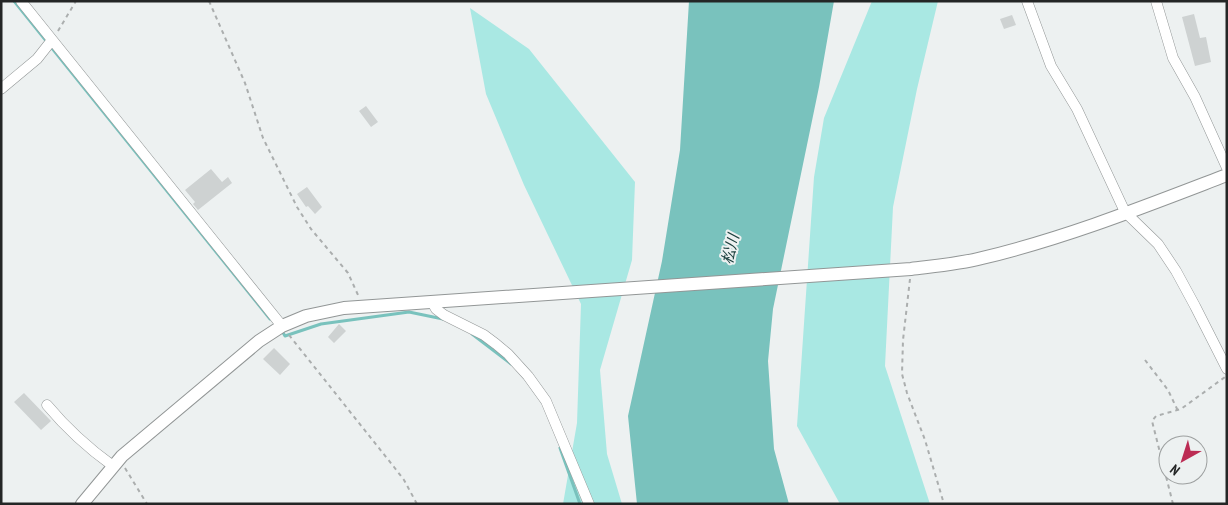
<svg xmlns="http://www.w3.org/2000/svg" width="1228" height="505" font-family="'PT Sans Narrow','Noto Sans JP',sans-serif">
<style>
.green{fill:#a9e8e3}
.water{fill:#79c2bd}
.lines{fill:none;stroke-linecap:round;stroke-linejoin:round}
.stream{stroke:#79c2bd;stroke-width:3}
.building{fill:#ced2d2}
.minor-casing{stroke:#929696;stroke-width:11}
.tertiary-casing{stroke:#929696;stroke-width:14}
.path{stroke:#abaeae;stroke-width:2;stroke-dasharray:4 4;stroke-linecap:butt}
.minor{stroke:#fff;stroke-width:10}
.tertiary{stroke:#fff;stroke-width:12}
.labels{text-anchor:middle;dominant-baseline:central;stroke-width:4;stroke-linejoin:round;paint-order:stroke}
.water-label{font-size:15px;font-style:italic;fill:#1c403e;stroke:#edf1f1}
</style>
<rect width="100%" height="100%" fill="#edf1f1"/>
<path class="green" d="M872 1H938L917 89 893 207 885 366 930 504H840L797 426 814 177 824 118Z
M470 8 529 49 635 182 632 260 600 370 607 454 622 504H563L577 423 581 304 524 185 486 94Z"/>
<path class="water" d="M689 1H834L819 87 773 309 768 361 774 449 789 504H637L628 416 662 261 680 150Z"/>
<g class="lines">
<path class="stream" d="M14 1 270 319
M282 331 285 336 321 324 409 312 443 319
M472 334 511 364
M560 448 580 504"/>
</g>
<path class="building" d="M1194 14 1200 38 1206 37 1211 62 1195 66 1182 17Z
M1012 15 1016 25 1004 29 1000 19Z
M366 106 378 122 371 127 359 111Z
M211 169 222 182 228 177 232 183 198 210 193 204 195 202 185 190Z
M307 187 322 207 315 214 308 206 306 207 297 194Z
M339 324 346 331 334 343 328 337Z
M274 348 290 364 280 375 263 359Z
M24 393 51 421 41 430 14 402Z"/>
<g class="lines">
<defs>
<path id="minor" d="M21 1 282 326
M1027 1 1051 66 1077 109 1125 212 1158 244 1176 271 1195 306 1227 369
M1156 1 1173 58 1195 97 1227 168
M1 89 37 59 52 40
M432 302 436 309 444 315 484 335 496 344 508 354 528 376 546 401 589 504
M47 405C67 429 88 448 113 466"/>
<path id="tertiary" d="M82 504 122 456 259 341 282 326 306 316 344 308 911 269C935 266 959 264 982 258 1066 238 1146 206 1227 175"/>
</defs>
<use href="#minor" class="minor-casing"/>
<use href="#tertiary" class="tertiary-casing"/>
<path class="path" d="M209 1 245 83 263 138 297 207 311 229 348 273 358 295
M58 31 76 1
M910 279 903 340 902 374 907 393 925 440 944 504
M289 335 394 467 404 480 417 504
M1145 360 1168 390 1178 411
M125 468 147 504
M1173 504 1152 421 1156 416 1181 409 1225 377"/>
<use href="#minor" class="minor"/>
<use href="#tertiary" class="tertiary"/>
</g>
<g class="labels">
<g class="water-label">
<text transform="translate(730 249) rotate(-76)">松川</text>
</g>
</g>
<rect width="1228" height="505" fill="none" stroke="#242626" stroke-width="5"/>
<g transform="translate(1183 460) rotate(219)"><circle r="24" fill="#edf1f1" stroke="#9da0a0"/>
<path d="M0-4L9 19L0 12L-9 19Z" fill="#bc2c54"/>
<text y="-8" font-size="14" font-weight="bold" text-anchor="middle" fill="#242626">N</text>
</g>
</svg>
